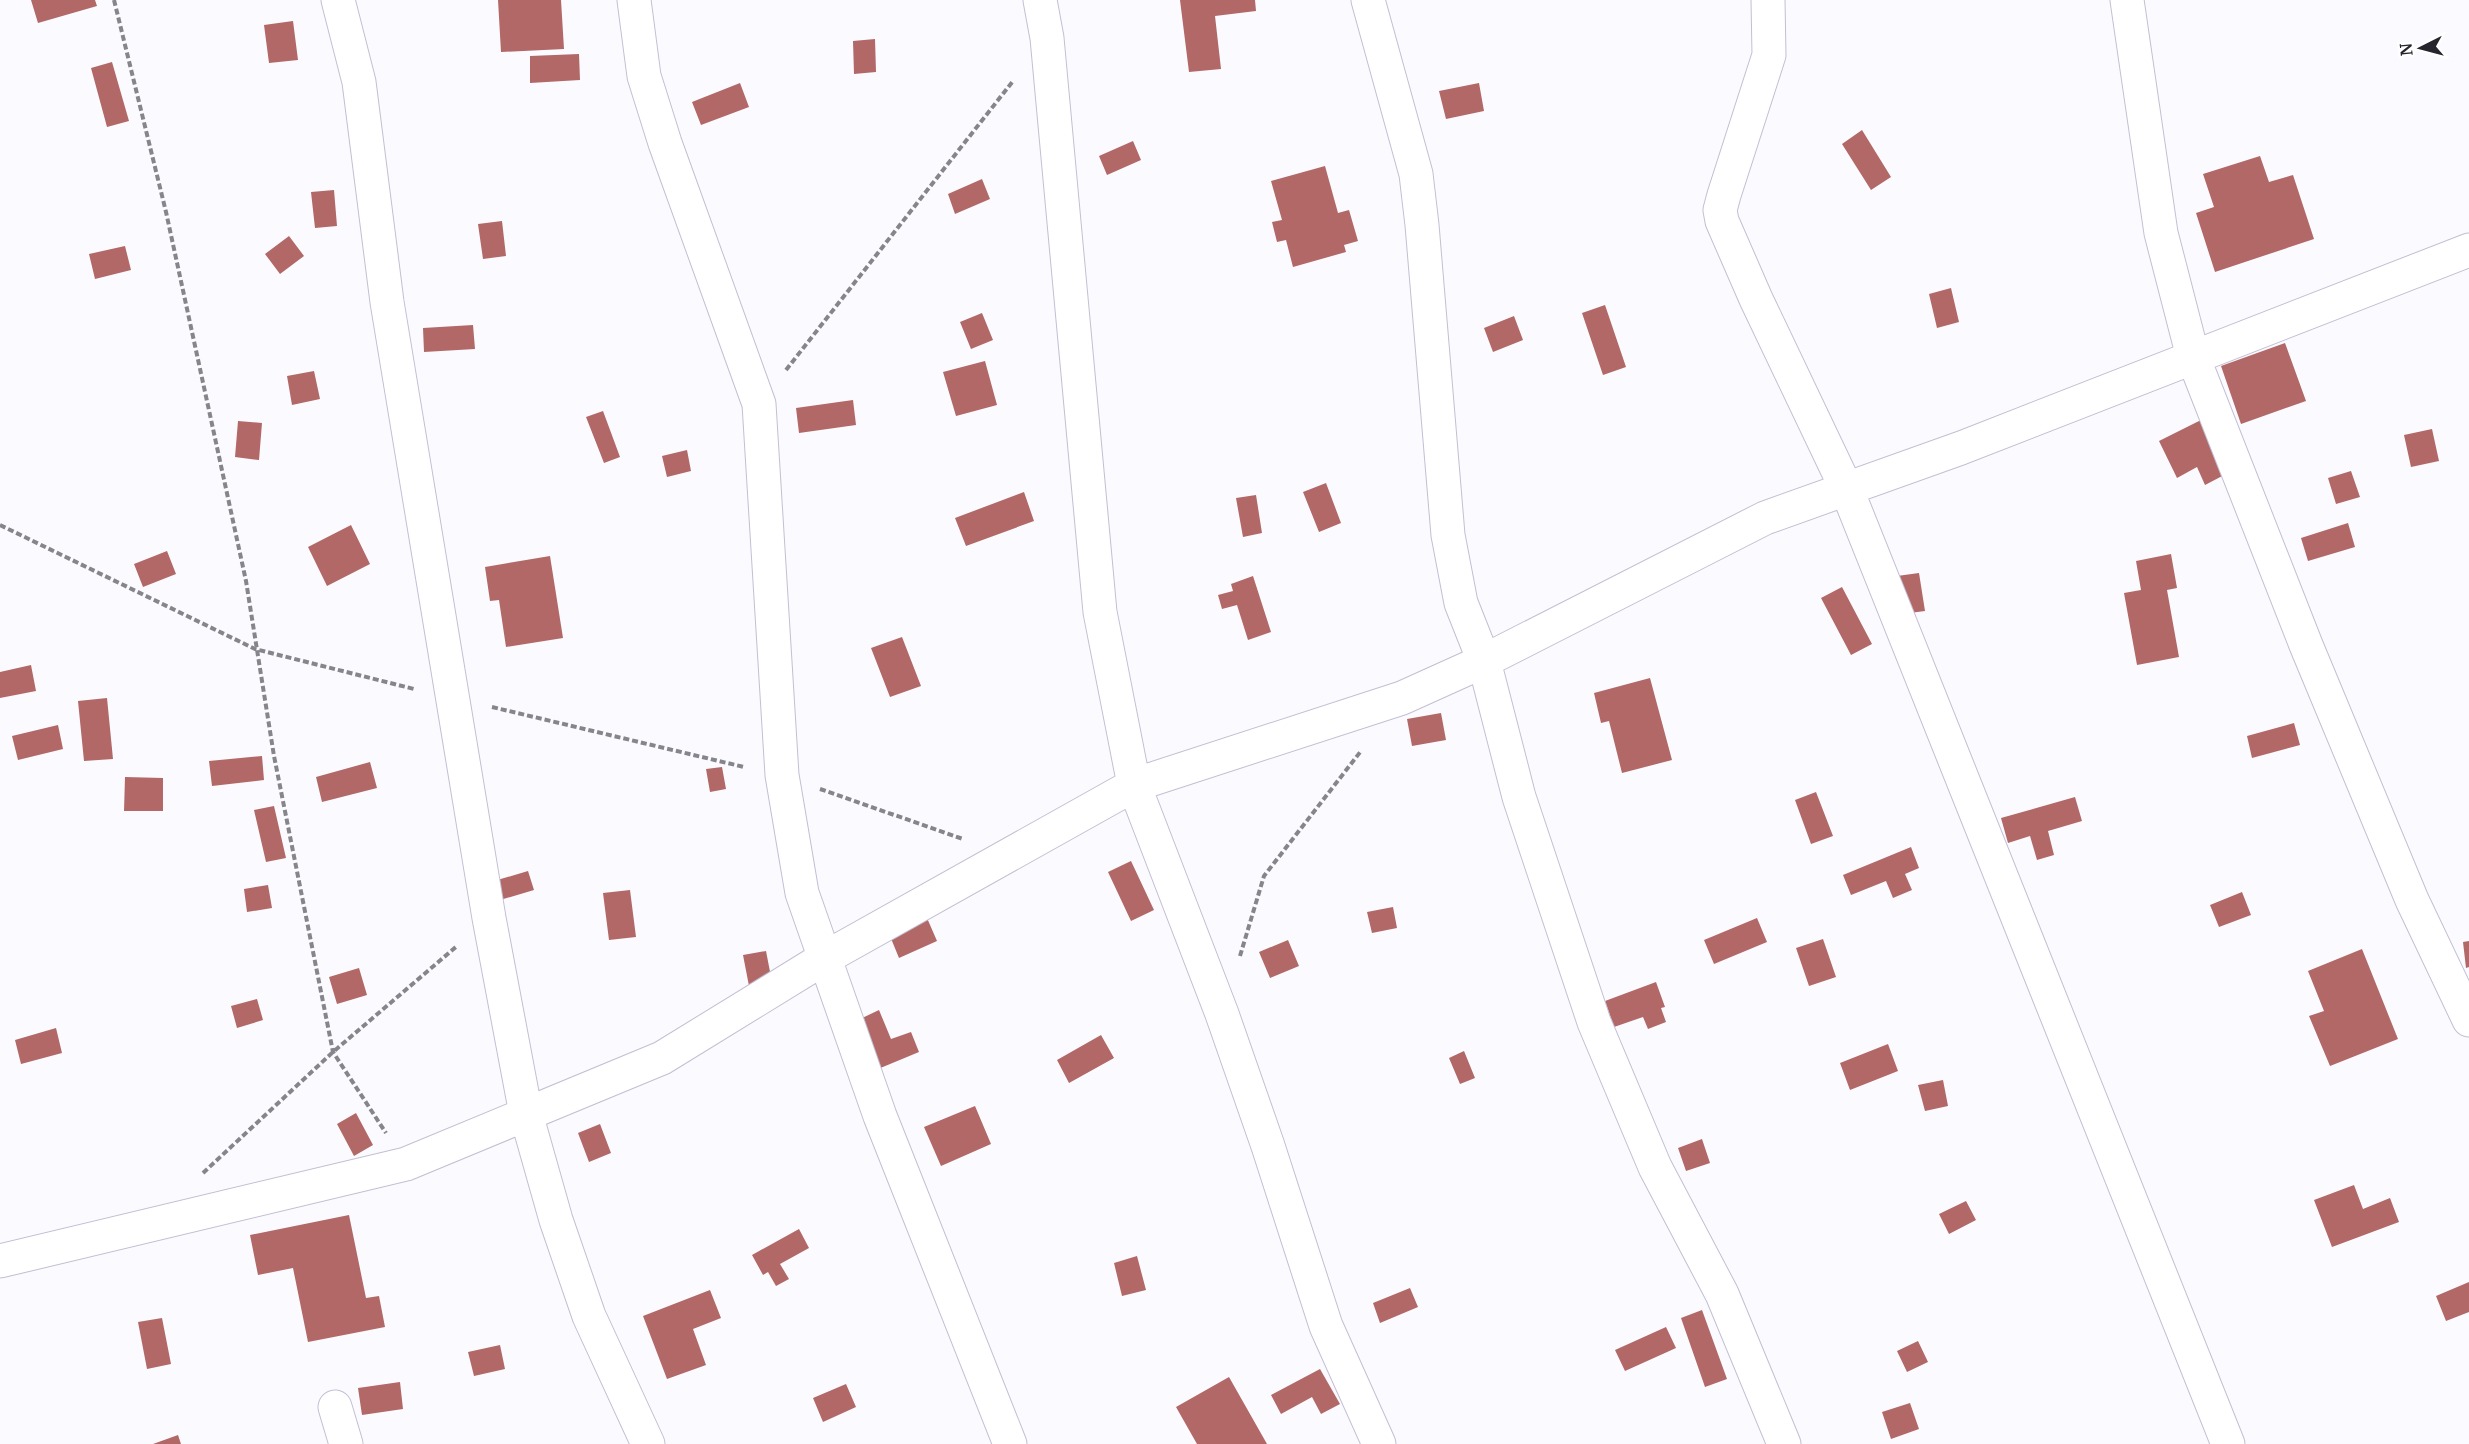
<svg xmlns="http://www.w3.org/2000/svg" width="2469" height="1444" font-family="Merriweather,serif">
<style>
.building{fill:#b16867}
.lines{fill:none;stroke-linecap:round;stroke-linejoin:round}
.minor-casing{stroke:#c3bfd4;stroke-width:35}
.path{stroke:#87858c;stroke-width:4;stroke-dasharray:6 3;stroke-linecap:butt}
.minor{stroke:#fff;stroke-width:33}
</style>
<rect width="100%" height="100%" fill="#fbfafe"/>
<path class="building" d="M31 0H95L97 6 38 23Z
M498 0H561L564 49 501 52Z
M1180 0H1255L1256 11 1215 16 1221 69 1189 72Z
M293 21 298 60 269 63 264 25Z
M875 39 876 72 854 74 853 41Z
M579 54 580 80 530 83V56Z
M112 62 129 121 107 127 91 68Z
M740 83 749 107 701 125 692 102Z
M1479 83 1484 111 1446 119 1439 91Z
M1862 130 1891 177 1871 190 1842 144Z
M1133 141 1141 160 1107 175 1099 156Z
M2260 156 2269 182 2293 175 2314 239 2215 272 2196 213 2214 207 2203 174Z
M1325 166 1338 213 1349 210 1358 241 1344 245 1346 252 1293 267 1286 240 1277 242 1272 222 1282 220 1271 181Z
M982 179 990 199 955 214 948 194Z
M334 190 337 226 315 228 311 192Z
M502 221 506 256 483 259 478 224Z
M289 236 304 256 280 274 265 254Z
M125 246 131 270 95 279 89 254Z
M1951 288 1959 322 1937 328 1929 294Z
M1605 305 1626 367 1603 375 1582 313Z
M982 313 993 340 971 349 960 322Z
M1514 316 1523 340 1493 352 1484 328Z
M473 325 475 349 424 352 423 328Z
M2285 343 2306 401 2241 424 2221 366Z
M985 361 997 405 956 416 943 372Z
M314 371 320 399 292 405 287 376Z
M853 400 856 425 799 433 796 408Z
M603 411 620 457 604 463 586 417Z
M2203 419 2228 473 2205 485 2197 467 2177 478 2159 441Z
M238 421 262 423 259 460 235 457Z
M2432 429 2439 461 2411 467 2404 435Z
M687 450 691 471 667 477 662 456Z
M2351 471 2360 497 2336 504 2328 478Z
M1326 483 1341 523 1319 532 1303 492Z
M1024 492 1034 521 966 546 955 518Z
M1256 495 1262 533 1243 537 1236 498Z
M2348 523 2355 547 2308 561 2301 538Z
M351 525 370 564 327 586 308 547Z
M167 551 176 574 143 587 134 564Z
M2171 554 2177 588 2167 590 2179 657 2137 665 2124 593 2141 590 2136 561Z
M550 556 563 638 506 647 499 600 490 601 485 567Z
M1919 573 1925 611 1902 614 1897 576Z
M1253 576 1271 632 1248 640 1237 605 1222 609 1218 595 1233 591 1231 584Z
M1842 587 1872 644 1851 655 1821 598Z
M902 637 921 686 890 697 871 648Z
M31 665 36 691 0 698V672Z
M1650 678 1672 760 1622 773 1609 721 1601 723 1594 693Z
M107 698 113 759 84 761 78 701Z
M1441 713 1446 740 1412 746 1407 719Z
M2294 723 2300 745 2252 758 2247 736Z
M58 725 63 749 18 760 12 736Z
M262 756 264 780 212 786 209 761Z
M370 762 377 788 322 802 316 777Z
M722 767 726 789 710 792 706 769Z
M125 777 163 778V811H124Z
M1816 792 1833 836 1811 844 1795 800Z
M2075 797 2082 821 2048 831 2054 855 2037 860 2030 836 2008 843 2001 818Z
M274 806 286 858 266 862 254 810Z
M1911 847 1919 868 1905 874 1912 890 1893 898 1886 881 1851 895 1843 875Z
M1131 861 1154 910 1131 921 1108 872Z
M528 871 534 890 500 900 494 881Z
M268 885 272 908 247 912 244 889Z
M630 890 636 937 609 940 603 893Z
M2242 892 2251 915 2219 927 2210 905Z
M1393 907 1397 928 1372 933 1367 912Z
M927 918 937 941 899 958 890 936Z
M1757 918 1767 942 1714 964 1704 940Z
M1823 939 1836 977 1809 986 1796 948Z
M1288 940 1299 966 1270 978 1259 952Z
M2469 941V967L2466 968 2463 942Z
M2362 949 2398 1039 2330 1066 2309 1016 2324 1011 2308 971Z
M766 951 772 982 749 986 743 955Z
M359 968 367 995 337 1004 329 977Z
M1656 982 1665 1007 1661 1008 1666 1022 1648 1029 1643 1017 1614 1027 1605 1001Z
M257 999 263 1020 237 1028 231 1006Z
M879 1010 891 1039 911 1032 919 1052 878 1069 858 1020Z
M56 1028 62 1053 21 1064 15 1040Z
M1101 1035 1114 1058 1069 1083 1057 1060Z
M1888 1044 1898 1071 1850 1090 1840 1063Z
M1464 1051 1475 1078 1460 1084 1449 1058Z
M1943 1080 1948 1106 1925 1111 1918 1085Z
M975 1106 991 1144 941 1166 924 1127Z
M356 1113 373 1145 354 1156 337 1124Z
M600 1124 611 1153 589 1162 578 1133Z
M1702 1139 1710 1163 1686 1171 1678 1148Z
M2354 1185 2363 1209 2390 1198 2399 1222 2332 1247 2314 1200Z
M1966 1201 1976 1220 1949 1234 1939 1214Z
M349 1215 366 1298 379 1296 385 1327 308 1342 293 1268 258 1275 250 1235Z
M799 1229 809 1248 780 1264 789 1279 776 1286 768 1272 763 1275 752 1255Z
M1137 1256 1146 1290 1122 1296 1114 1263Z
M2469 1282V1312L2446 1321 2436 1296Z
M1410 1288 1418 1307 1380 1323 1373 1303Z
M710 1290 721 1318 693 1329 706 1365 667 1379 643 1316Z
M1702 1310 1727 1379 1705 1387 1681 1318Z
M162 1318 171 1364 147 1369 138 1322Z
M1666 1327 1676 1348 1625 1371 1615 1350Z
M1918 1341 1928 1362 1907 1372 1897 1351Z
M500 1345 505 1369 474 1376 468 1352Z
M1320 1369 1340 1404 1321 1414 1312 1397 1281 1414 1271 1395Z
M1229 1377 1267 1444H1197L1176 1407Z
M400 1382 403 1409 362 1415 358 1388Z
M846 1384 856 1407 823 1422 813 1398Z
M1910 1403 1919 1429 1891 1439 1882 1412Z
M178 1435 181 1444H153Z"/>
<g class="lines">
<defs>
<path id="minor" d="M338 0 359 82 387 302 489 918 526 1114 556 1220 589 1316 648 1444
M634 0 644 76 665 143 759 404 782 775 802 893 880 1116 1010 1444
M1040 0 1047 38 1100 612 1134 785 1222 1014 1268 1146 1326 1326 1379 1444
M1368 0 1416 174 1422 225 1448 535 1461 603 1484 661 1519 797 1594 1022 1655 1167 1722 1294 1784 1444
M1768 0 1769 55 1724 195 1720 210 1722 221 1756 299 1847 490 2228 1444
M2127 0 2161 233 2193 357 2306 645 2412 900 2469 1020
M0 1261 406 1164 662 1058 823 959 1134 785 1402 698 1484 661 1765 518 1961 448 2469 250
M335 1407 346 1444"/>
</defs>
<use href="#minor" class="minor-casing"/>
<path class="path" d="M114 0 166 212 246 581 274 756 333 1052 386 1133
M786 370 1013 81
M0 525 255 649 414 689
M492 707 744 767
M820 789 963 839
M1240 956 1264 876 1361 751
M203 1173 333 1052 457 946"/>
<use href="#minor" class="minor"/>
</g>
<g transform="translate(2421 48) rotate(264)" stroke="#ffffff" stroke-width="4.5" paint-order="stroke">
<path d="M0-4.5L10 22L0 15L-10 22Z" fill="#26242c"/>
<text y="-9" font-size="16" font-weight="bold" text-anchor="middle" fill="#26242c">N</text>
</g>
</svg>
